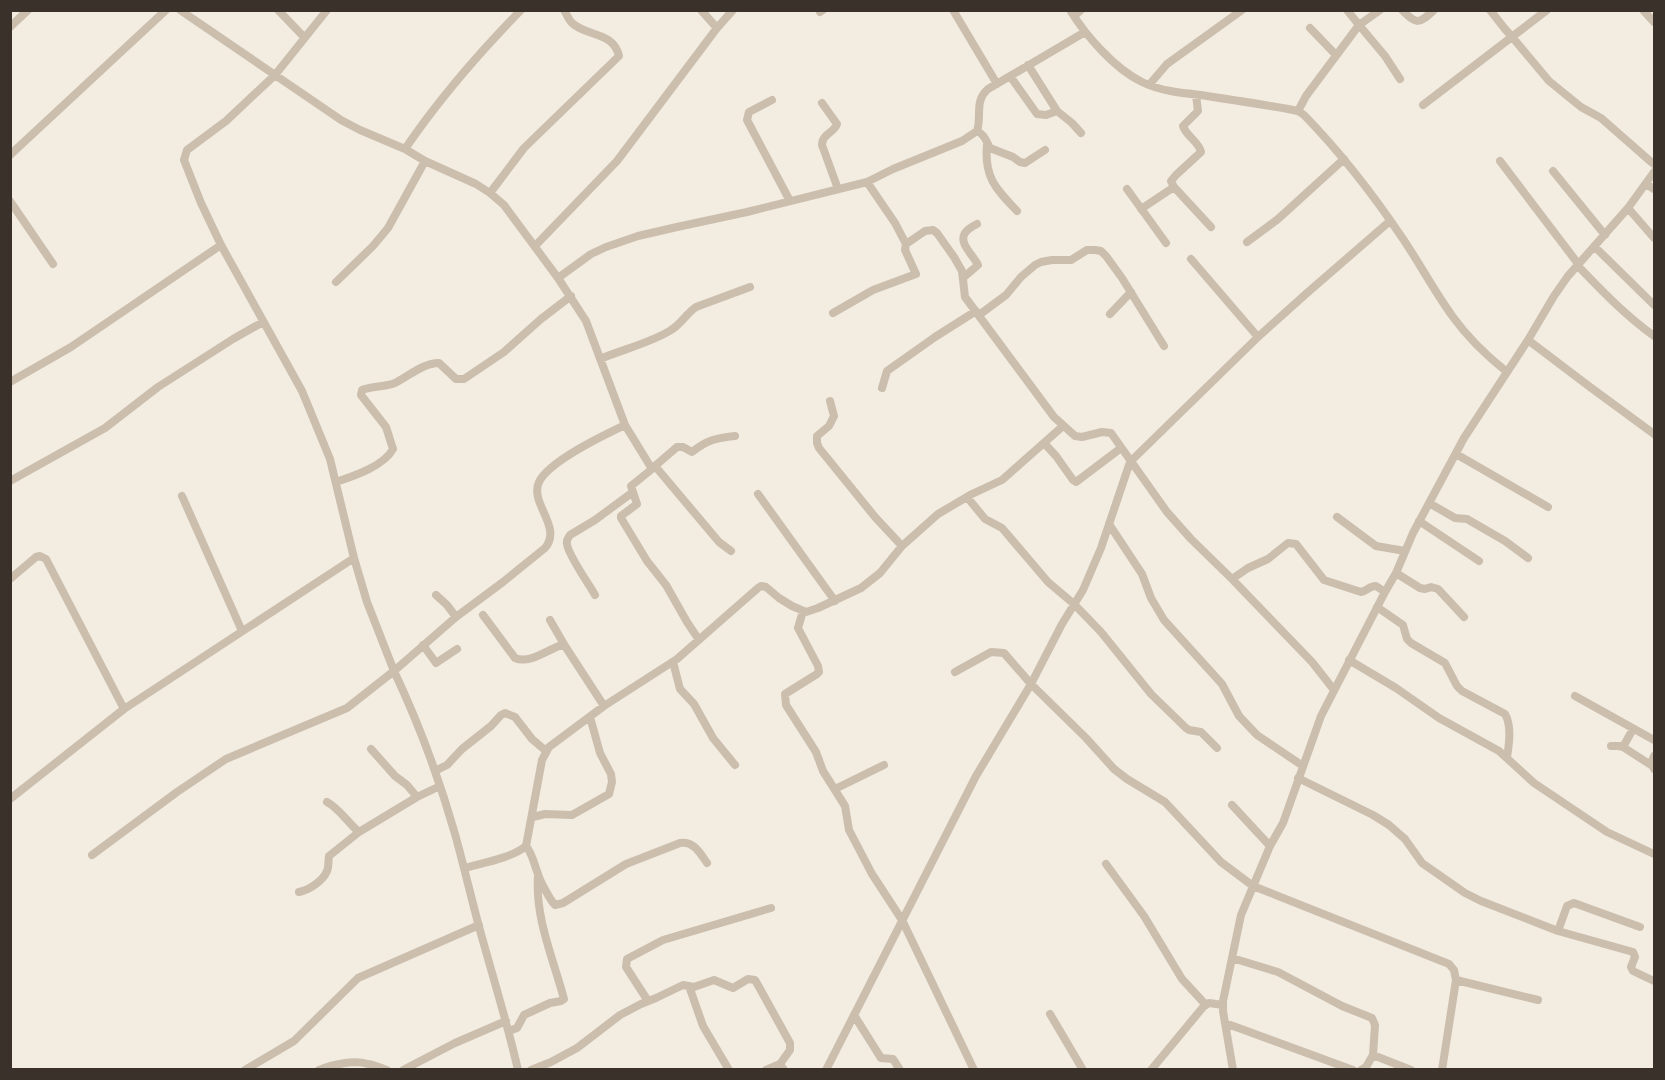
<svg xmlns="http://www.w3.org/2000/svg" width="1665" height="1080" font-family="Raleway,sans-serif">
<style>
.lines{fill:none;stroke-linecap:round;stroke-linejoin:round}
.street{stroke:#cbbead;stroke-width:8}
.street-bridge{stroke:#cbbead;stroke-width:8}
</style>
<rect width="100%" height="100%" fill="#f3ece1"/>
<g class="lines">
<path class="street" d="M180 10 341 120 360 130 405 149 425 161 476 184 490 193 504 205 558 278 586 321 625 425C604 435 549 461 539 482 529 503 563 527 545 548L503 582 456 617 394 671C419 724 439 778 455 834 465 870 473 906 483 941 495 984 508 1026 518 1070
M278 10 304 37
M701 10 717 28
M953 10 997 84
M1070 10C1086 36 1115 69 1142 82 1160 91 1181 93 1201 95 1231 100 1262 104 1293 110L1298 111 1304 115C1340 152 1372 193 1401 236 1419 262 1434 291 1453 317 1468 338 1487 356 1507 372
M1380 10 1359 25 1385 56 1400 79
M1402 10C1417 25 1419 24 1434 10
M1490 10 1505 29
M1643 10 1654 22
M820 12 823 10
M1074 16 1081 10
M10 27 28 10
M1310 28 1336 55
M1513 38 1549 81 1581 107 1601 118 1650 161 1654 164
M1028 65 1057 111
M1010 76 1037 114 1046 115 1057 111 1072 123 1081 133
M1149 85 1167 64 1242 10
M1196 95 1198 111 1183 126C1186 136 1199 142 1201 152L1176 175 1171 181 1174 187 1211 227
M772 100 749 112 747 120 790 201
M822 103 837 124C834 133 822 134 822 145L838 189
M1423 105 1547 10
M1298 111 1306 96 1359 25 1347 10
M977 131C985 135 986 141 990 148L1013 157 1020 162 1025 163 1045 150
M987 144C984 177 995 188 1017 211
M405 149C439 99 479 53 521 10
M10 155 166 10
M1500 161 1579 265
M1553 171 1605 235
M867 182 895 223 906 244 925 231 933 230 937 233 954 257 962 271 965 297 1054 417 1075 436 1082 437 1102 432 1111 433 1167 512 1191 539 1232 579 1312 662 1334 690
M1646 184 1654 189
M1127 189 1166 243
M490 193 524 148 619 56C613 31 587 37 572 23 569 20 567 15 564 10
M10 201 53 264
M1628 208 1654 238
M1141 209 1174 187
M1247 242 1278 219 1344 159
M535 246 617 161 717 28 733 10
M1595 247 1654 305
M1191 259 1258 337
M1578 266C1602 291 1626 316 1654 336
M964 277 978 265C974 256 958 243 965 233 967 230 973 226 977 224
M558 278 591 254 606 247 638 236 677 227 747 212 867 182 893 169 962 141 977 131C982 116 974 101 988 89L1085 32
M336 282 373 246 388 228 425 161
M833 313 873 290 916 274 905 250 906 244
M1110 314 1131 292
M979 315 1006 295 1021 277 1035 265 1041 262 1052 260H1071L1087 250H1095L1101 251 1106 256 1122 278 1164 346
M1528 340 1590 387 1654 434
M600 359C621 350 653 342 671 330 681 324 686 314 696 307L750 287
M10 382 71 347 221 245
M882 388 887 371 935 337 976 311
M830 401 834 416 829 426 817 436V443L819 448 875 517 902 546
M625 425 652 469 631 486 637 504 621 516V518L647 561 666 585 687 622 699 640
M1044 443 1056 456 1073 480 1076 482 1121 448
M1456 454 1548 507
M655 466 677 447H683L692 452C707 440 716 438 735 436
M652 469 655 466 719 542 731 551
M10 481 105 428 158 387 233 339 263 322
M336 482C354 476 384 466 393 449L386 427 361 395 362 390C372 386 385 387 395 383 409 376 423 363 439 363L456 379H464L504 352 541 319 571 296
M758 494 835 601
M182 496 242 631
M967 497 985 519 1002 528 1048 582 1074 604 1101 632 1151 694 1186 728 1189 730 1201 732 1217 748
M1429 503 1455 518 1467 519 1505 541 1528 558
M1337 517 1376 546 1405 551
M1419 521 1479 561
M1109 524 1142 574 1151 598 1164 620 1222 684 1239 716 1257 735 1303 766
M1396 573 1420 588 1425 589 1431 587 1438 589 1464 617
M10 579 36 557 40 556 46 559 124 709
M1232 579 1248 568 1268 559 1288 543 1296 544 1324 580 1361 592C1367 591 1369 586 1376 586L1385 592
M436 595 447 605 456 617
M595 595C589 584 568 555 567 544 566 539 568 539 570 535L595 520 633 492
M1377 607 1403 625 1407 639 1411 643 1445 663 1457 686 1462 691 1505 714C1512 726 1509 745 1507 757
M803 611 798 628 818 666 819 672 817 674 785 694 786 705 816 752 823 771 845 806 849 830 872 874 902 920 974 1070
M483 615 515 658C529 664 546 651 559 646H565L604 706
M550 620 565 646
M423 645 436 663 457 649
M1349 660 1396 688 1439 718 1499 751 1534 783 1607 832 1654 854
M673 662 680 689 694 704 713 738 735 765
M955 672 991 652 1004 653 1031 684 1086 738 1114 769 1127 779 1165 802 1221 862 1253 886 1449 964 1454 970 1456 980 1442 1070
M1575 696 1654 740
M1611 746H1619L1623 747 1651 765
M1623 747 1633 729
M371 749 395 776 407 785 417 797
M1654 756 1651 763 1654 769
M435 771 447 765 462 749 491 726 501 715 505 713 515 717 532 739 546 751
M1298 778 1373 815 1389 825 1405 839 1422 863 1465 893 1481 901 1558 931 1633 952 1635 957 1631 967 1633 971 1654 981
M835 789 884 765
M10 799 124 709 354 558
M327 802C340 809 347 822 359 832
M1232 805 1270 846
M533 817 545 814 572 815 609 794 612 782 611 774 600 753 590 717
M526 846C533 855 534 864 538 874 540 881 550 900 555 905L563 903 626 864 680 843C694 841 700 853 707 863
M92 855 177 792 226 759 347 708 394 671 367 602 354 558 330 459 302 391 221 245 201 203 184 160 187 150 226 121 275 75 327 10
M1106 864 1144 916 1182 979 1206 1005
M464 868C482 863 512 858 526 846L542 760 549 747 604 706 677 659 758 588 761 586 766 587 779 598 792 606 806 612 818 608 861 588 880 573 902 546 938 514 972 494 1002 480 1063 426
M299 892C309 890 323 881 327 871 329 867 328 861 329 856L359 832 417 797 440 786
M1558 931 1567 906 1574 903 1640 927
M1232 958 1278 972 1342 1006 1372 1018 1375 1025 1373 1055
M1456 980 1538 1000
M689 986 703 1026 729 1070
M648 1001 626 967 627 959 663 940 771 908
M1050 1014 1083 1070
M854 1015 881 1058 893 1059 900 1070
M1225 1023 1353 1070
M509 1031 517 1028 524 1015 550 1003 561 1001 564 999C553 958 535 918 538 876
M245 1070 294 1041 358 978 479 925
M319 1070C333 1064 354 1060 368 1064 375 1065 381 1068 387 1070
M403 1070 455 1043 506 1021
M531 1070 551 1062 577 1048 620 1015 641 1004 656 998 683 985 694 987 714 980 733 988 748 979 755 980 759 987 790 1043V1050L780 1064 784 1070
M766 1070 780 1064
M826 1070 976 776 1031 684 1062 624 1083 590 1101 548 1130 462 1258 337 1307 293 1390 221
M1151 1070 1204 1006 1209 1003 1223 1005
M1233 1070 1223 1011V1001L1241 915 1270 846 1283 823 1321 716 1385 592 1396 573 1413 533 1464 438 1528 340 1554 296 1568 276 1628 208 1654 172
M1361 1070 1366 1067 1373 1055 1411 1070"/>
<path class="street-bridge" d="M1505 29 1513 38"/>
</g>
<rect width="1665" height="1080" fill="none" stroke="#3a312b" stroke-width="24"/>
</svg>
